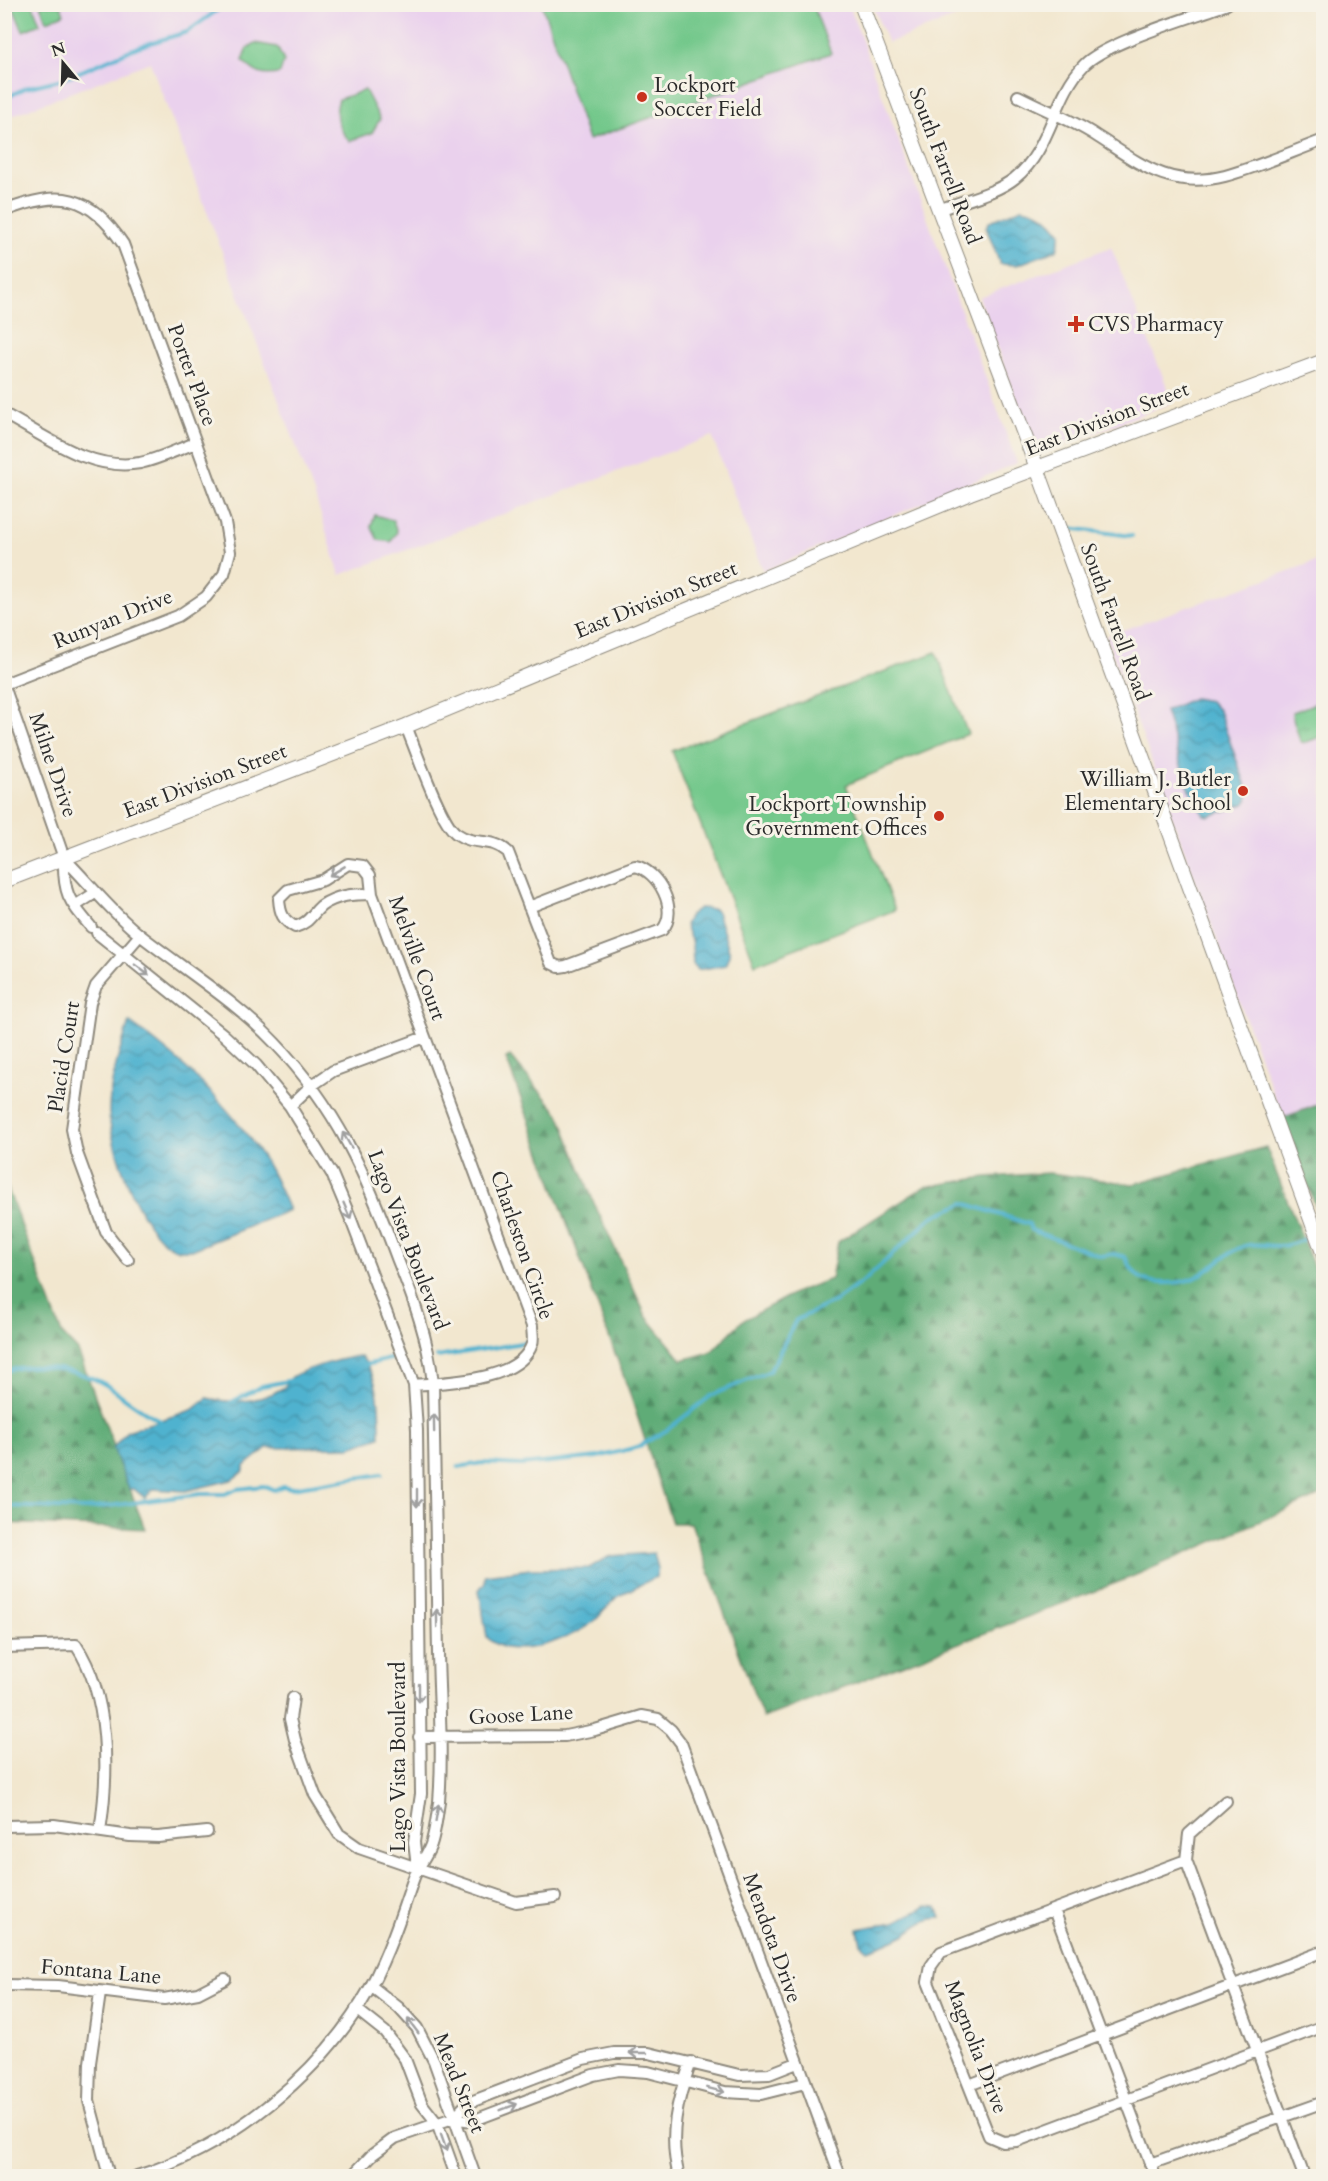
<svg xmlns="http://www.w3.org/2000/svg" width="1328" height="2181" font-family="Cardo,serif">
<style>
.built{fill:#ead1ed}
.grass{fill:#73c88b;stroke:#4f7a5b;stroke-width:1.5}
.forest{fill:url(#forest-firs);stroke:#446c51;stroke-width:1.5}
.park{fill:url(#park-tufts);stroke:#4f7a5b;stroke-width:1.5}
.water{fill:url(#water-waves);stroke:#3e6e7d;stroke-width:1.5}
.lines{fill:none;stroke-linecap:round;stroke-linejoin:round}
.stream{stroke:#50b2cf;stroke-width:4}
.minor-casing{stroke:#8e897d;stroke-width:14}
.tertiary-casing{stroke:#8e897d;stroke-width:16}
.minor{stroke:#fff;stroke-width:10}
.tertiary{stroke:#fff;stroke-width:14}
.oneway{stroke:#a0a0a0}
.poi-dot{fill:#c8321e;stroke:#f7f3e8;stroke-width:2}
.labels{text-anchor:middle;dominant-baseline:central;stroke-width:6;stroke-linejoin:round;paint-order:stroke}
.poi-label{font-size:21px;fill:#2b2b2b;stroke:#f7f3e8;text-anchor:start}
.street-label{font-size:21px;fill:#2b2b2b;stroke:#f7f3e8}
</style>
<defs>
<pattern id="forest-firs" width="22" height="20" patternUnits="userSpaceOnUse" patternTransform="scale(1.5)"><rect width="22" height="20" fill="#5eac77"/><path d="M5 1l3.5 6h-7zM16 11l3.5 6h-7z" fill="#4e8c62"/></pattern>
<pattern id="park-tufts" width="24" height="20" patternUnits="userSpaceOnUse" patternTransform="scale(1.5)"><rect width="24" height="20" fill="#73c88b"/><path d="M3 7l-1-3M5 7V3M7 7l1-3M15 17l-1-3M17 17v-4M19 17l1-3" fill="none" stroke="#5fa372"/></pattern>
<pattern id="water-waves" width="16" height="10" patternUnits="userSpaceOnUse" patternTransform="scale(1.5)"><rect width="16" height="10" fill="#50b2cf"/><path d="M0 5q4-4 8 0t8 0" fill="none" stroke="#4391a8"/></pattern>
</defs>
<rect width="100%" height="100%" fill="#f7f3e8"/>
<filter id="ink" filterUnits="userSpaceOnUse"><feTurbulence type="fractalNoise" baseFrequency=".0167" numOctaves="2"/><feDisplacementMap in="SourceGraphic" scale="12" xChannelSelector="R" yChannelSelector="G"/><feConvolveMatrix kernelMatrix="1 2 1 2 8 2 1 2 1" color-interpolation-filters="sRGB"/></filter>
<filter id="wash" filterUnits="userSpaceOnUse"><feTurbulence type="fractalNoise" baseFrequency=".008" numOctaves="4" result="noise"/><feDisplacementMap in="SourceGraphic" scale="24" xChannelSelector="R" yChannelSelector="G"/><feGaussianBlur stdDeviation="1.35" result="paint"/><feColorMatrix in="noise" values="0 0 0 0 0 0 0 0 0 0 0 0 0 0 0 0 0 1.4 0 .05"/><feComposite in="paint" operator="in"/></filter>
<g filter="url(#wash)">
<rect width="100%" height="100%" fill="#f2e7cf"/>
<path class="built" d="M5 5H849L1017 463 763 571 712 436 340 575 314 493 150 62 5 118Z
M872 5H988L888 43Z
M1111 247 1173 402 1037 456 979 297Z
M1323 559V1103L1282 1118 1106 636Z"/>
<path class="grass" d="M12 5H33L40 24 23 31Z
M40 5H61L64 14 47 21Z
M542 5H813L831 53 588 140Z
M255 43 277 47 284 61 280 73C263 78 255 73 243 61L247 49Z
M365 90 380 119 372 133 349 141C338 128 333 116 339 99Z
M375 515 393 520 397 532 391 542 378 540 371 526Z
M936 652 968 734 846 785 895 910 755 964 672 751Z"/>
<path class="forest" d="M510 1056 559 1114 594 1203 646 1316 682 1360 711 1352 742 1321 796 1292 831 1279 838 1242 924 1187 986 1177 1049 1173 1133 1184 1266 1147 1323 1290V1494L1129 1578 763 1718 691 1523H672L629 1391 506 1058Z
M1323 1103H1324L1323 1226 1282 1118Z
M4 1179 62 1334 78 1351 145 1529 5 1523Z"/>
<path class="park" d="M1316 703 1323 715V736L1304 743 1300 741 1292 715 1293 712Z"/>
<path class="water" d="M1022 208C1040 211 1051 218 1061 233L1057 250 1017 265 1000 264 986 227 990 221Z
M1194 698 1210 701 1219 711 1248 792V800L1244 804 1209 816 1204 815C1182 786 1177 745 1165 711Z
M699 908 714 909 717 912 730 953 725 965 697 970 693 964 692 943 685 925 690 915Z
M129 1022C180 1058 227 1103 262 1156 273 1172 281 1192 289 1210L192 1250C184 1250 177 1251 170 1246 139 1228 110 1146 109 1112 109 1082 120 1050 129 1022Z
M361 1356C380 1378 380 1410 380 1437L350 1447 267 1448 244 1467V1471L231 1480 185 1491 153 1489 145 1498 134 1489H129L113 1448 127 1431 192 1410 207 1398C234 1404 259 1403 283 1388 287 1385 289 1380 292 1377 303 1369 347 1357 361 1356Z
M654 1553 658 1568 656 1577C643 1584 627 1590 615 1599 607 1606 601 1616 593 1622 570 1640 509 1663 487 1637L479 1590 485 1582V1575L530 1569 589 1568 610 1556Z
M927 1906 937 1907 941 1918C921 1919 919 1926 904 1935 892 1941 881 1946 868 1950L861 1944 858 1929 895 1922Z"/>
<g class="lines">
<path class="stream" d="M4 99 25 88 63 79 140 46 187 32 226 4
M1069 528 1132 536
M1324 1190 1320 1198 1324 1217
M1322 1223 1324 1219
M437 1357 528 1342
M365 1365 394 1358
M4 1372C35 1360 89 1371 115 1391 132 1403 146 1414 165 1423
M228 1404 262 1386 293 1380
M458 1467 482 1463 522 1465 598 1457 638 1447 667 1430 712 1395 770 1371 796 1320 837 1300 866 1279 932 1217 964 1203 1029 1224 1031 1230 1101 1256 1114 1254 1125 1257C1135 1277 1141 1282 1163 1283 1209 1284 1210 1259 1244 1246 1255 1242 1265 1246 1276 1246 1288 1247 1301 1241 1311 1236
M4 1506 86 1509 200 1494H225L237 1489 264 1486 274 1490 283 1486 291 1488 382 1474"/>
</g>
</g>
<g filter="url(#ink)">
<g class="lines">
<defs>
<path id="minor" d="M1018 96C1043 109 1072 120 1095 135 1139 163 1169 190 1225 176 1258 167 1291 152 1324 140
M939 210C961 201 997 193 1015 178 1051 150 1053 97 1084 65 1106 42 1194 17 1227 4
M4 211C61 189 89 194 123 244L225 522 230 552 224 574 206 597 178 616 4 684
M4 414C46 436 90 472 140 463 159 459 178 449 196 443
M4 686 64 858C63 893 68 900 91 927
M406 726C415 748 441 824 457 834 476 847 490 836 508 852L551 963 559 967 566 966 662 930C680 911 658 870 635 866L529 907
M64 858C90 884 111 912 140 935 186 971 234 1000 275 1043 337 1108 366 1174 397 1258 414 1300 428 1338 433 1383 435 1473 436 1563 438 1653 439 1702 443 1753 439 1802 437 1815 435 1835 430 1847 425 1859 417 1868 413 1880 401 1916 388 1954 370 1988 321 2075 231 2147 137 2176
M372 894C354 894 336 895 321 906 311 915 309 923 295 927 283 920 280 914 279 899L288 890 323 880 348 864 363 866 370 875 372 894 532 1326C532 1331 534 1339 532 1344 519 1382 446 1382 414 1385
M75 906 95 893
M97 933 224 1035 256 1065 290 1106 332 1174 350 1217 414 1385 417 1430 421 1794 414 1842 417 1867
M290 1106 311 1086 333 1071 425 1037
M128 1260 106 1232 77 1153 72 1129 90 1003 96 986 140 935
M4 1647 76 1645C110 1697 109 1772 100 1831
M293 1698 290 1719 295 1740 315 1795 339 1834 359 1848 516 1902 555 1897
M419 1737 565 1736 595 1730 642 1716 658 1719 671 1730 681 1743 840 2176
M1226 1801 1189 1834 1186 1860 1304 2176
M4 1826 54 1825 130 1836 158 1837 207 1832
M1186 1860 941 1952 931 1966 928 1982 989 2136 1003 2142 1017 2141 1324 2026
M1054 1910 1155 2176
M4 1985 58 1986 164 1999 198 1993 225 1979
M371 1986 399 2008 417 2028 434 2061 475 2176
M100 1993 90 2063 89 2101 109 2176
M356 2009 385 2032 405 2059 422 2104 437 2123 456 2176
M969 2085 1324 1951
M453 2118 472 2121 593 2075 619 2070 648 2072 725 2092 761 2094 805 2083
M1150 2164 1324 2102
M352 2176 372 2155 395 2138 453 2118 468 2103 583 2059 614 2053H649L739 2075 769 2074 797 2063
M679 2176C668 2136 677 2100 691 2062
M1323 2176H1324"/>
<path id="tertiary" d="M861 4 1037 468 1324 1255
M4 881 406 726 970 493 1324 361"/>
</defs>
<use href="#minor" class="minor-casing"/>
<use href="#tertiary" class="tertiary-casing"/>
<use href="#minor" class="minor"/>
<use href="#tertiary" class="tertiary"/>
</g>
<defs><path id="oneway-shaft" d="M-6 0H5M1.5-3L5.5 0L1.5 3" fill="none" stroke-width="1.6" stroke-linecap="round" stroke-linejoin="round" transform="scale(1.5)"/></defs>
<g class="oneway">
<use href="#oneway-shaft" transform="translate(337 871) rotate(149)"/>
<use href="#oneway-shaft" transform="translate(142 970) rotate(37)"/>
<use href="#oneway-shaft" transform="translate(347 1140) rotate(-120)"/>
<use href="#oneway-shaft" transform="translate(347 1211) rotate(67)"/>
<use href="#oneway-shaft" transform="translate(434 1423) rotate(-91)"/>
<use href="#oneway-shaft" transform="translate(417 1498) rotate(90)"/>
<use href="#oneway-shaft" transform="translate(437 1618) rotate(-91)"/>
<use href="#oneway-shaft" transform="translate(419 1693) rotate(90)"/>
<use href="#oneway-shaft" transform="translate(437 1813) rotate(-80)"/>
<use href="#oneway-shaft" transform="translate(413 2026) rotate(-127)"/>
<use href="#oneway-shaft" transform="translate(638 2053) rotate(-180)"/>
<use href="#oneway-shaft" transform="translate(716 2090) rotate(14)"/>
<use href="#oneway-shaft" transform="translate(509 2107) rotate(-21)"/>
<use href="#oneway-shaft" transform="translate(444 2143) rotate(70)"/>
</g>
</g>
<g class="poi-dot">
<circle cx="642" cy="97" r="6"/>
<path d="M1073 315h6v6h6v6h-6v6h-6v-6h-6v-6h6z"/>
<circle cx="1243" cy="791" r="6"/>
<circle cx="939" cy="816" r="6"/>
</g>
<g class="labels">
<g class="poi-label">
<text x="654" y="85">Lockport<tspan x="654" dy="24">Soccer Field</tspan></text>
<text x="1088" y="324">CVS Pharmacy</text>
<text x="1231" y="779" text-anchor="end">William J. Butler<tspan x="1231" dy="24">Elementary School</tspan></text>
<text x="927" y="804" text-anchor="end">Lockport Township<tspan x="927" dy="24">Government Offices</tspan></text>
</g>
<g class="street-label">
<text transform="translate(945 166) rotate(69)">South Farrell Road</text>
<text transform="translate(192 375) rotate(70)">Porter Place</text>
<text transform="translate(1107 419) rotate(-21)">East Division Street</text>
<text transform="translate(656 600) rotate(-22)">East Division Street</text>
<text transform="translate(113 619) rotate(-22)">Runyan Drive</text>
<text transform="translate(1115 622) rotate(70)">South Farrell Road</text>
<text transform="translate(53 765) rotate(71)">Milne Drive</text>
<text transform="translate(205 781) rotate(-21)">East Division Street</text>
<text transform="translate(417 958) rotate(70)">Melville Court</text>
<text transform="translate(64 1057) rotate(-81)">Placid Court</text>
<text transform="translate(408 1240) rotate(69)">Lago Vista Boulevard</text>
<text transform="translate(522 1245) rotate(71)">Charleston Circle</text>
<text transform="translate(521 1715) rotate(-3)">Goose Lane</text>
<text transform="translate(398 1757) rotate(-90)">Lago Vista Boulevard</text>
<text transform="translate(772 1938) rotate(70)">Mendota Drive</text>
<text transform="translate(101 1972) rotate(5)">Fontana Lane</text>
<text transform="translate(976 2047) rotate(69)">Magnolia Drive</text>
<text transform="translate(459 2083) rotate(68)">Mead Street</text>
</g>
</g>
<rect width="1328" height="2181" fill="none" stroke="#f7f3e8" stroke-width="24"/>
<g transform="translate(63 63) rotate(341)" stroke="#f7f3e8" stroke-width="4.5" paint-order="stroke">
<path d="M0-4.5L10 22L0 15L-10 22Z" fill="#2b2b2b"/>
<text y="-9" font-size="16" font-weight="bold" text-anchor="middle" fill="#2b2b2b">N</text>
</g>
</svg>
